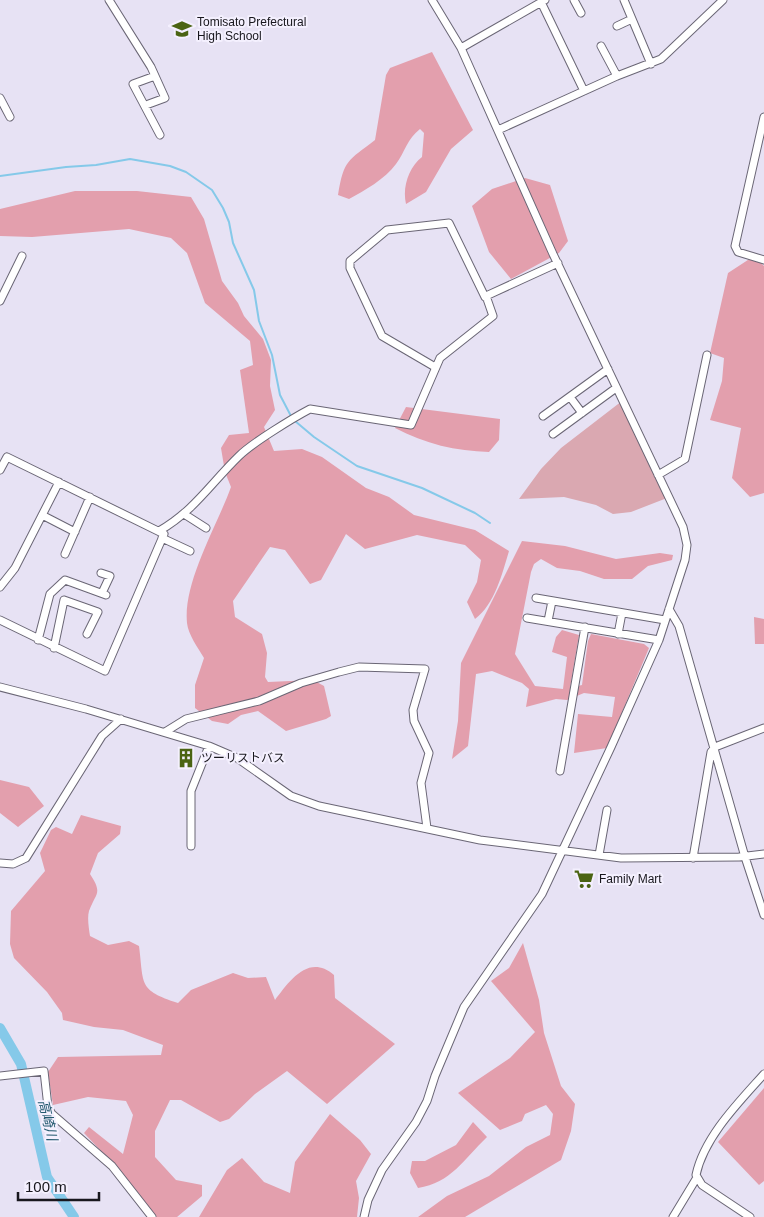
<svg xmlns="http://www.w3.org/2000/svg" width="764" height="1217" font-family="Arial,'Noto Sans JP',sans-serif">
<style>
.green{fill:#daa8b1}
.forest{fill:#e39fad}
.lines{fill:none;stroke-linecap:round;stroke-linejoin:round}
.stream{stroke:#85c9e9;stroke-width:2}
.river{stroke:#85c9e9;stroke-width:10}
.minor-casing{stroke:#6a6675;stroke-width:9}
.minor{stroke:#fff;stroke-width:7}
.labels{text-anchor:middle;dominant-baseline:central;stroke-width:4;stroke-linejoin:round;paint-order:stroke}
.poi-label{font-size:12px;fill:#18171d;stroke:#f4f0fe;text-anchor:start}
.water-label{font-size:14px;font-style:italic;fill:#23596f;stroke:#f4f0fe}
</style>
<rect width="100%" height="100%" fill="#e7e2f4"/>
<path class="green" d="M622 401 667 498 631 512 613 514 596 505 564 497 519 499 541 469 561 448Z"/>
<path class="forest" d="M432 52 473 130 451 149 426 192 406 204C402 187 409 167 422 157L424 133 420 129C407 139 405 152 396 164 385 179 364 191 349 199L338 195C344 159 348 161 375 140L386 75 390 68Z
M525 178 550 185 568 241 559 253 511 279 489 252 472 206 492 189Z
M75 191H137L191 197 204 219 222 281 238 303 244 316 263 339 271 360 270 386 275 410 264 427 274 451 302 449 322 457 366 488 389 497 414 515 475 530 509 551C502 574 495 604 475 619L467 602 477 582 481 560 465 545 417 535 365 549 346 534 321 580 310 584 285 550 270 547 233 601 235 617 262 634 267 653 265 677 268 682 313 680 324 686 331 716 326 719 286 731 258 711 241 715 228 724 212 721 195 708V685L204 658C198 648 188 634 187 623 183 582 217 526 231 487L225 472 221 448 229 435 249 433 240 370 253 365 250 341 205 303 187 253 171 238 129 229 32 237 0 236V209Z
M754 256 764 266V493L750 497 732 478 741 428 710 420 722 381 724 358 710 353 728 273Z
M406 407 500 419 499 440 489 452C456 451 425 444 395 428Z
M522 541 565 546 616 559 660 553 673 555 672 560 648 566 632 579H604L580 571 557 568 541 559 534 564 531 572 515 654 535 686 563 689 567 657 552 652 556 637 562 630 579 635 570 688 582 685 588 641 591 634 644 644 649 648 607 748 574 753 578 714 612 717 615 697 584 693 567 700 556 699 526 707 529 689 522 683 492 671 476 674 468 746 452 759 458 721 461 663Z
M754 617 764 619V644H755Z
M0 780 29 787 44 806 18 827 0 813Z
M81 815 121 826 120 834 98 853 90 874C103 894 96 892 89 911 87 918 89 929 90 936L108 945 129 941 139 946C144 985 138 990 178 1003L191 990 233 973 248 978 266 977 275 1000C289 982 308 953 334 975L335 998 395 1044 327 1104 287 1071 255 1094 229 1119 220 1122 181 1100H170L155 1131V1157L176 1180 202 1185V1196L177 1217H156L118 1169 84 1133 89 1127 123 1154 133 1115 126 1101 88 1097 53 1105 48 1072 58 1057 161 1055 163 1045 123 1030 94 1027 63 1020 62 1013 47 992 14 958 10 944 11 911 45 871 40 853 51 830 56 827 72 834Z
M523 943 539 1000 544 1033 561 1086 575 1104 571 1131 561 1160 465 1217H418L447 1196 489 1176 526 1147 550 1135 553 1114 546 1105 525 1114 522 1121 500 1130 458 1093 510 1058 535 1032 491 981 509 968Z
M764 1088V1181L759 1185 718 1142Z
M330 1114 360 1140 371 1154 356 1181 359 1198 357 1217H199L227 1170 242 1158 264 1182 290 1193 295 1162Z
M473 1122 487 1137C464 1159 451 1183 418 1188L410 1173 412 1161H425L456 1145Z"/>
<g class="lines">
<path class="stream" d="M0 176 66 167 96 165 130 159 170 166 186 172 212 190 223 208 229 222 233 243 254 290 259 321 272 355 280 395 292 418
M295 421 314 437 357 466 422 488 475 513 490 523"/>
<path class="river" d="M0 1028 21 1064 47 1177 74 1217"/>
<defs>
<path id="minor" d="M109 0 151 67 165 98 146 105
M574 0 581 13
M624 0 651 64
M541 2 584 91
M617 26 632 19
M601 46 617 76
M461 48 545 0
M155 76 133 84 160 135
M0 98 10 117
M764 117 735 246 738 252 764 260
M498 130 617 76 661 59 723 0
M486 296 558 263
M0 301 22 256
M570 397 582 413
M543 416 608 369
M553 434 616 388
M0 470 7 457 164 534 105 671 0 620
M658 475 685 459 707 355
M184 514 206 528
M42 515 75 532
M159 531C194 511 211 483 239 456 252 443 293 418 310 409L411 425 440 358 493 316 486 296 485 297 449 223 387 230 350 261V268L382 336 435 367
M162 538 190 551
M65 554 90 497
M101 573 110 576 102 593
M0 587 15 568 59 482
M536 598 665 620
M669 609 679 626 745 857 764 915
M527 618 659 640
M548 621 552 601
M618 634 622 613
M38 640 50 594 65 580 106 595
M54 648 64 600 98 612 87 634
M0 687 86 709 209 746 237 758 291 796 319 806 480 840 621 858 739 857 764 854
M165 732 186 719 259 701 301 683 339 672 359 667 425 669 413 710 414 721 429 753 421 783 427 828
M560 771 585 627
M191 846V791L209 746
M599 855 607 810
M693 858 711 752 715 747 764 728
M0 863 13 864 26 858 102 736 121 719
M0 1076 44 1071 48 1107 52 1114 112 1166 152 1217
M364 1217 368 1200 382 1170 416 1122 427 1101 435 1076 464 1007 542 894 611 747 659 640 685 560 687 545 683 527 553 254 461 48 432 0
M673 1217 696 1179
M750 1217 702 1185 696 1175C704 1137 739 1102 764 1074"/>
</defs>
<use href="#minor" class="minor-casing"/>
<use href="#minor" class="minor"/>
</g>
<defs>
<symbol id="school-bare" viewBox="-9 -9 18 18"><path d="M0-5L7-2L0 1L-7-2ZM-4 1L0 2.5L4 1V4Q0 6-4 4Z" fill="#4b6413" stroke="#f4f0fe" stroke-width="2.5" paint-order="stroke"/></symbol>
<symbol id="building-bare" viewBox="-9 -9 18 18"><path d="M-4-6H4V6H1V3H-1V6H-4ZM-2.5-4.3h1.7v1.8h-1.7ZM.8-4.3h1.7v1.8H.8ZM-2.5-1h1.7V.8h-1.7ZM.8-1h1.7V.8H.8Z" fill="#4b6413" stroke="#f4f0fe" stroke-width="2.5" paint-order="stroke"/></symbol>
<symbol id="supermarket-bare" viewBox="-9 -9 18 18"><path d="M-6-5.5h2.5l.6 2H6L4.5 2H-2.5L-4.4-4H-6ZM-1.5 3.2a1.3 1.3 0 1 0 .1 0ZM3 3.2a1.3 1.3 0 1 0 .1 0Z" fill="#4b6413" stroke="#f4f0fe" stroke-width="2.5" paint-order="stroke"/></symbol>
</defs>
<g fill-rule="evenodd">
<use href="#school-bare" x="168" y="15" width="28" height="28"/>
<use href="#building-bare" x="172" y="744" width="28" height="28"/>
<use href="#supermarket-bare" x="570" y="865" width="28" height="28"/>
</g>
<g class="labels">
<g class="poi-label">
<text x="197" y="22">Tomisato Prefectural<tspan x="197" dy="14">High School</tspan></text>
<text x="201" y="758">ツーリストバス</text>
<text x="599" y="879">Family Mart</text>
</g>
<g class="water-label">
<text transform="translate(48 1120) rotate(77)">高崎川</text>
</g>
</g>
<path d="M18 1192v8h81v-8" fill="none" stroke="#18171d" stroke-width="2.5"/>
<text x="25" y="1192" font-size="15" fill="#18171d" stroke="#f4f0fe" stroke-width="4" paint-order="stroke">100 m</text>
</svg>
